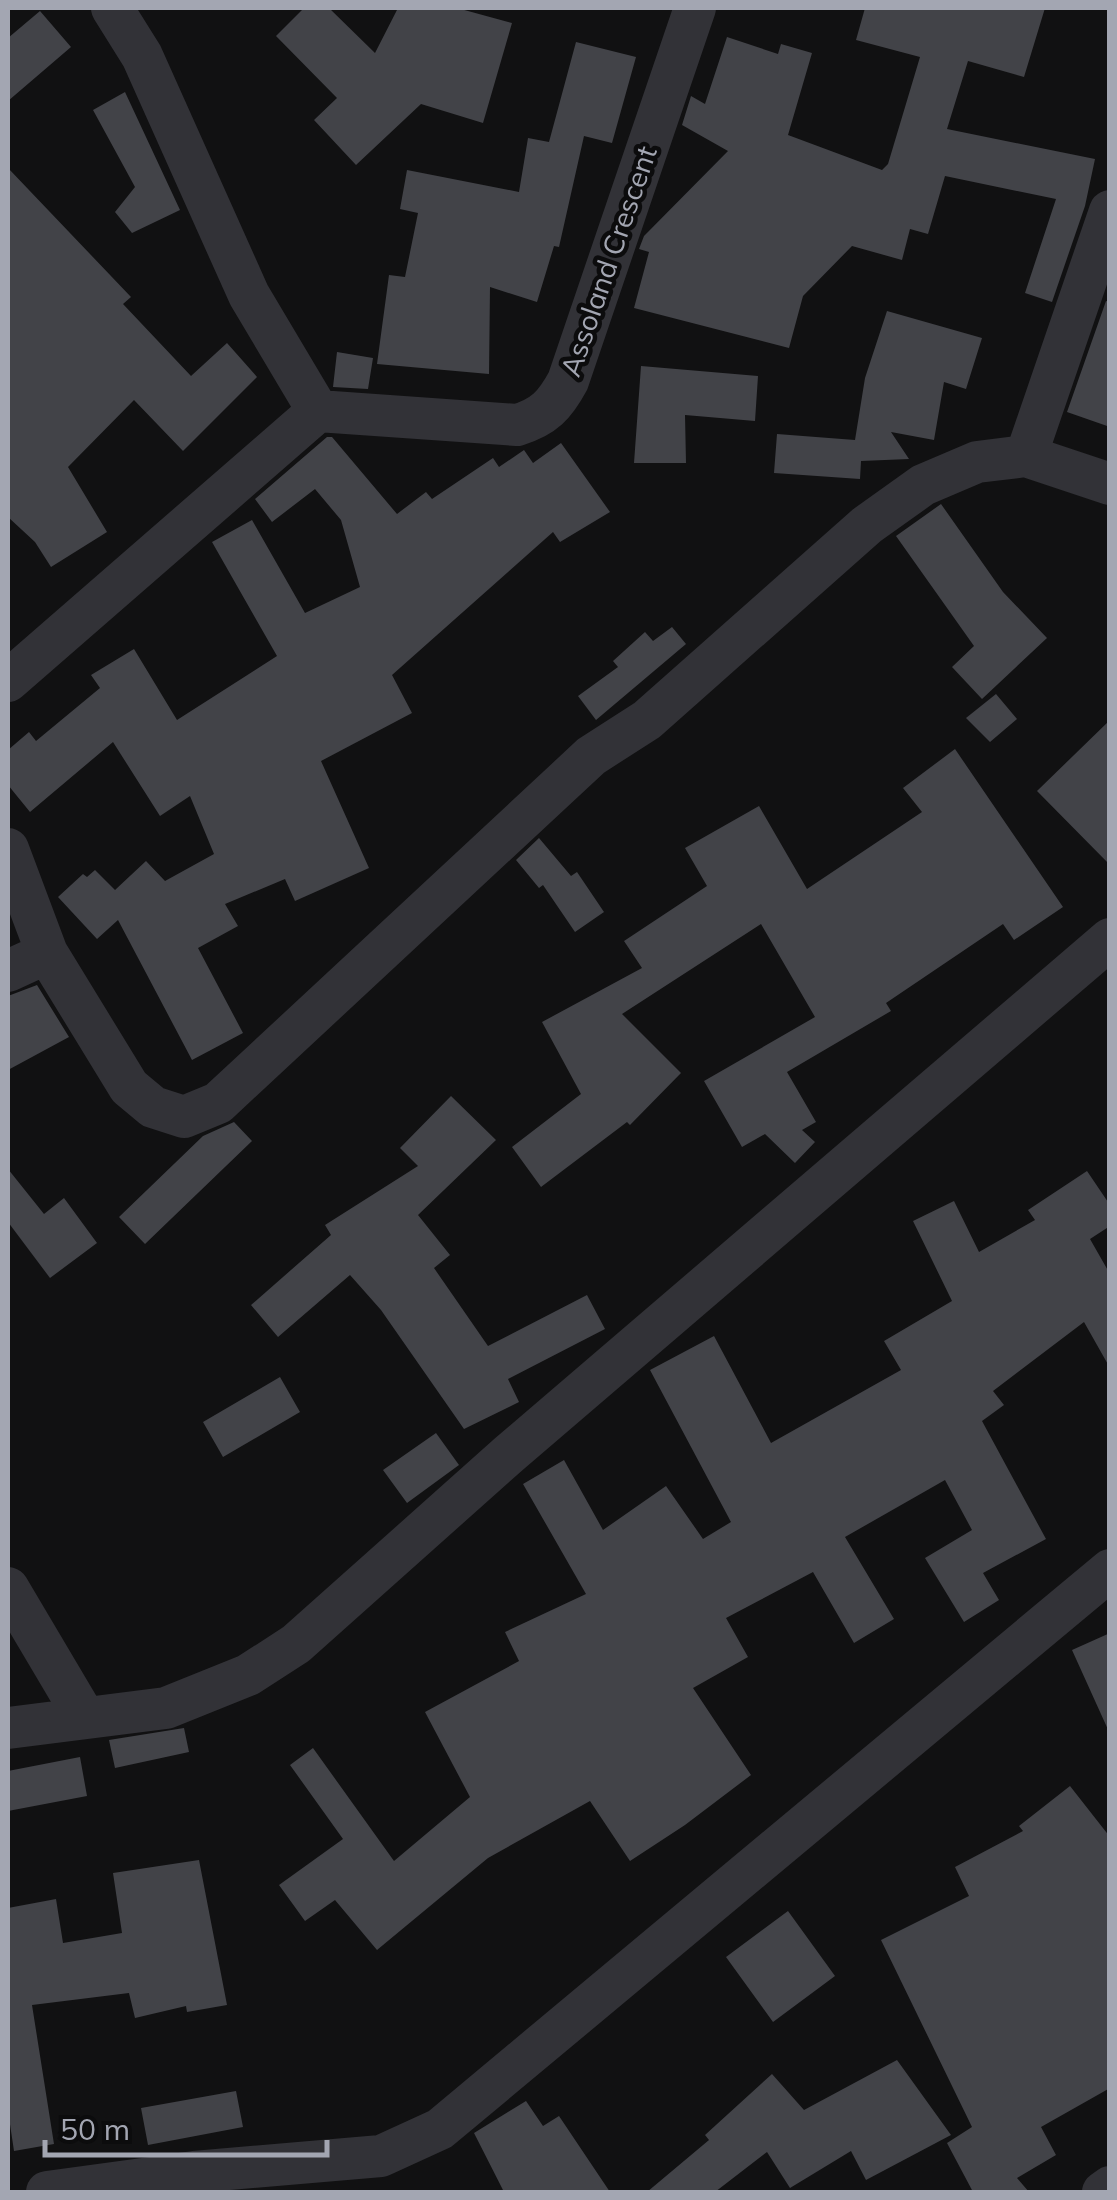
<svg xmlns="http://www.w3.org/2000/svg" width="1117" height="2200" font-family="Mulish,sans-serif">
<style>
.building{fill:#424348}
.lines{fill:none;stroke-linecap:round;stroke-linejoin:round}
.minor{stroke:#323237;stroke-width:42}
.labels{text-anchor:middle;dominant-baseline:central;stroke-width:9;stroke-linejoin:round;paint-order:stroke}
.street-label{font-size:28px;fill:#a3a6b2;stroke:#0c0c0d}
</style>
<rect width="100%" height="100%" fill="#111112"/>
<path class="building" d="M304 8H329L375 53 398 8H457L512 23 483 123 421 104 356 165 314 120 337 98 276 36Z
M865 8H1045L1024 77 968 61 947 129 1095 159 1085 206 1052 302 1025 293 1056 199 945 176 928 234 910 229 902 260 852 246 803 296 789 348 634 308 649 252 639 249 644 236 728 151 682 125 691 96 705 104 727 37 778 54 781 44 812 53 788 135 882 170 888 164 920 57 856 40Z
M40 11 71 47 8 101V38Z
M576 42 636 57 612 143 584 136 559 247 554 246 537 302 490 287 489 374 377 364 389 275 405 277 418 213 400 209 407 170 519 192 528 138 549 142Z
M125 92 180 210 132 233 115 212 135 187 93 110Z
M8 168 131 297 123 304 191 376 227 343 257 377 183 451 134 400 68 467 107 532 51 567 35 542 8 517Z
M1106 301 1110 302V427L1067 412Z
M887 311 982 338 966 389 944 382 934 440 891 432 909 459 861 461 860 479 774 473 777 434 855 440 865 378Z
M337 352 373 358 368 389 333 387Z
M641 366 758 376 755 421 685 415 686 463H634Z
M327 437H332L397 514 426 492 432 499 493 458 499 467 524 450 533 463 561 443 610 512 560 542 553 532 392 675 412 713 321 761 369 868 295 901 285 879 225 904 238 926 198 948 243 1033 192 1060 118 920 97 939 58 897 83 874 87 877 95 870 115 890 146 861 165 881 214 854 190 796 160 816 113 742 30 812 8 785V750L29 732 36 741 100 688 91 675 134 649 177 720 277 656 212 542 252 520 305 613 360 587 341 520 315 489 272 522 255 499Z
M941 504 1003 592 1047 638 982 699 952 667 974 646 896 536Z
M672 627 686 644 596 720 578 696 618 667 613 661 645 632 653 641Z
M996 694 1017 719 990 742 966 718Z
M1110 720V865L1037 791Z
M955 749 1063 907 1014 940 1003 924 886 1003 891 1011 787 1072 816 1122 802 1130 815 1142 795 1163 765 1134 742 1147 704 1081 815 1017 761 924 622 1014 681 1073 630 1125 627 1122 541 1187 512 1147 581 1094 542 1022 642 968 624 941 707 886 685 848 759 806 807 889 922 812 903 788Z
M539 838 571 876 577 872 604 912 575 932 543 885 539 888 516 860Z
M37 985 69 1037 8 1070V996Z
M451 1096 496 1140 418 1215 450 1255 434 1268 488 1346 587 1295 605 1329 508 1379 519 1402 464 1429 381 1310 350 1275 278 1337 251 1305 331 1235 325 1225 418 1166 400 1148Z
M234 1122 252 1141 145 1244 119 1217 203 1136Z
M8 1169 44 1214 64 1198 97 1243 50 1278 8 1222Z
M1087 1171 1110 1205V1226L1090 1239 1110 1274V1368L1084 1322 993 1391 1004 1405 982 1421 1046 1539 983 1573 999 1600 964 1622 925 1558 972 1530 945 1480 845 1537 894 1619 854 1643 813 1572 726 1618 748 1657 693 1688 751 1775 685 1825 630 1861 590 1801 488 1858 377 1950 335 1900 305 1921 279 1885 343 1839 290 1765 313 1748 394 1861 470 1797 425 1712 519 1661 505 1632 586 1594 523 1484 564 1460 603 1530 666 1486 703 1539 731 1522 650 1370 714 1336 771 1443 901 1370 884 1341 952 1301 913 1221 954 1201 979 1252 1035 1220 1028 1210Z
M280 1377 300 1412 223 1457 203 1422Z
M436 1433 459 1465 407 1503 383 1470Z
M1110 1633V1734L1072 1650Z
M184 1728 189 1752 115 1768 109 1740Z
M80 1757 87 1796 8 1811V1771Z
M1070 1786 1110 1837V2088L1041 2127 1056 2155 1017 2178 1029 2192H973L947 2143 972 2127 881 1940 969 1896 955 1867 1023 1831 1019 1826Z
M199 1860 227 2005 187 2012 186 2006 135 2018 129 1993 32 2005 54 2144 14 2151 8 2111V1908L56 1899 63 1943 122 1933 113 1873Z
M788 1911 835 1976 773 2022 726 1957Z
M897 2060 951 2135 866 2180 851 2151 790 2188 767 2152 715 2192H647L709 2140 705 2135 772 2074 804 2110Z
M236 2091 243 2127 148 2145 141 2108Z
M526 2101 543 2126 559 2116 610 2192H504L474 2133Z"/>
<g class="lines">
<path class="minor" d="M112 8 142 56 249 295 318 411
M1026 456 1110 211
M8 681 318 411 517 425C544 417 555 405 568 381L695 8
M8 849 47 953 129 1087 153 1107 184 1117 218 1103 591 756 647 720 867 525 923 485 977 462 1026 456 1110 484
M8 971 47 953
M8 1588 85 1718
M8 1728 166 1708 248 1675 296 1644 509 1454 1110 939
M47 2192 194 2172 381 2156 440 2129 1110 1570
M1103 2192 1110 2187"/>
</g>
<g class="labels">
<g class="street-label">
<text transform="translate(608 261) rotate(-71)">Assoland Crescent</text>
</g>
</g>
<rect width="1117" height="2200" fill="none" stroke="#a3a6b2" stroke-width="20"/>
<path d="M45 2140v15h282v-15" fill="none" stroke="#a3a6b2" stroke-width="5"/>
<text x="60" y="2140" font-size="30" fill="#a3a6b2" stroke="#0c0c0d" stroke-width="8" paint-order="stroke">50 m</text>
</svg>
